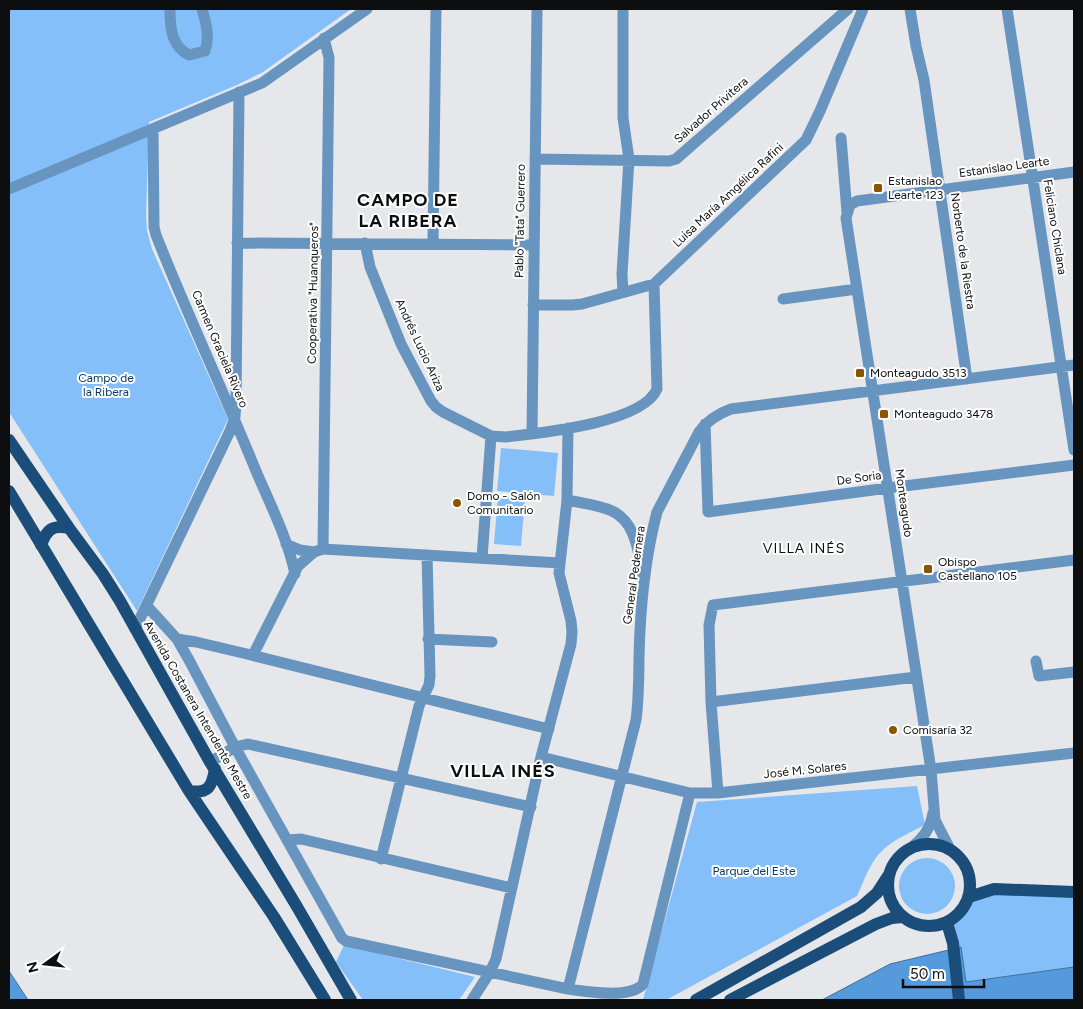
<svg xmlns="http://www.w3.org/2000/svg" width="1083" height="1009" font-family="Figtree,sans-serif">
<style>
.green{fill:#84bff9}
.water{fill:#549adc;stroke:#3f709e}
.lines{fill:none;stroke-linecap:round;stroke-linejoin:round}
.minor{stroke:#6894c0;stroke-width:11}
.major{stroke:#1a4d7a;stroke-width:12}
.poi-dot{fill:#895501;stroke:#fff;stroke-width:2}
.labels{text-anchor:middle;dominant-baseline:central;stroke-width:4;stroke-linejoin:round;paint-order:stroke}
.street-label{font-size:12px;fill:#0d0e0f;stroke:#fff}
.poi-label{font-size:12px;fill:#0d0e0f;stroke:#fff;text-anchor:start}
.park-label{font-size:12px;fill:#053b66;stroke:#fff}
.neighbourhood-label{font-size:14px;letter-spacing:1px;fill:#0d0e0f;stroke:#fff}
.district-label{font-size:18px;font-weight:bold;letter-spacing:1px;fill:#0d0e0f;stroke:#fff}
</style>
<rect width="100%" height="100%" fill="#e5e7ea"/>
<path class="green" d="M9 9H351L263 72 237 85 149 122 146 216 147 231 152 249 228 419 137 611 9 412Z
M501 448 558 453 554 496 497 491Z
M498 496 525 498 521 546 494 544Z
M917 786 925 825C905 835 883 844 872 864 866 873 862 886 857 896L666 1000H643L697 802Z
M899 886a28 28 0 1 1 56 0a28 28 0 1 1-56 0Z
M985 891 1074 892V967L965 982 947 923 963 910 969 897Z
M344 945 475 977 459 1000H363L336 962Z"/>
<path class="water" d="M961 947 966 982 1074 967V1000H822L890 964Z
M9 971 28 1000H9Z"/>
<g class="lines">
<path class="minor" d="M170 9C170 27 171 46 189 55L205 51C210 36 206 23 202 9
M623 9V118L629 159 622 274 623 292
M910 9 916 46 924 80 967 379
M1007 9 1074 450
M153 129 154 227 156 235C187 314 224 392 256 471 270 504 288 539 295 574
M841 138 847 212
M535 159 669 161 676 159 848 9
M9 189 262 83 367 9
M237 243 534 245
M365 243 370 267 401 344 431 401 436 407 443 412 491 436 506 437C540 433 643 423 657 389L654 284
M433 243 436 9
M783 299 857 289
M533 305H572L582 304 654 284 806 140 820 111 863 9
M705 424 708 512 888 488 1074 465
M532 434 537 9
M567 500C581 503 599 505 612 511 636 522 638 552 643 575
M286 544 300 550 314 552
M323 549 329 58 324 38
M482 558 491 436
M147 606 177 639 189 660 235 747 342 938 346 941 568 989C587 992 631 999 643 984L690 793
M135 629 230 431 235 417 236 402 239 92
M177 639 196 642 247 654 549 729
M428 639 492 642
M253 655 298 566 314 552 323 549 560 563
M1036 661 1039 676 1074 672
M711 702 916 677
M541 757 690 793H718L1074 753
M210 762 235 747 248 744 531 807
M718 793 711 702 709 625 713 605 1074 560
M287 840 301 839 512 888
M912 847C924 837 930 829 933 813
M950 849 935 820 931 770 846 218 850 205 857 201 1074 172
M381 859 419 706 429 685 430 676 427 555
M568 989 636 720C640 691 638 661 640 631 642 592 647 550 657 512L699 432C707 421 717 414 731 409L1074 365
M472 1000 490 972 496 959 541 757 571 644 572 632 571 621 559 573 567 500 568 428"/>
<path class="major" d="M9 440 69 528 103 574 120 601 210 762 296 905 351 1000
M9 491 189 791 274 917 325 1000
M41 545C47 529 52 525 69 528
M189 791C209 794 212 786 215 769
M888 885a41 41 0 1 1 82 0a41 41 0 1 1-82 0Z
M969 897 994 889 1074 892
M947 923 953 943 959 1000
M696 1000 861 907 877 893 888 876
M730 1000 876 924 892 918 902 917"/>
</g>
<g class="poi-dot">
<rect x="873" y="183" width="10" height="10" rx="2.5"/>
<rect x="855" y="368" width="10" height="10" rx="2.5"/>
<rect x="879" y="409" width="10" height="10" rx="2.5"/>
<circle cx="457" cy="503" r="5"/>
<rect x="923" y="564" width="10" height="10" rx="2.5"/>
<circle cx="893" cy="730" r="5"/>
</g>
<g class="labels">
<g class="street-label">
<text transform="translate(711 110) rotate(-41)">Salvador Privitera</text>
<text transform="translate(1004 167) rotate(-8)">Estanislao Learte</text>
<text transform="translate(728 195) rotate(-43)">Luisa María Amgélica Rafini</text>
<text transform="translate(520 221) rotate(-89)">Pablo "Tata" Guerrero</text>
<text transform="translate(1055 227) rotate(81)">Feliciano Chiclana</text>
<text transform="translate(963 251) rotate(82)">Norberto de la Riestra</text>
<text transform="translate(313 293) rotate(-89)">Cooperativa "Huanqueros"</text>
<text transform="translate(420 345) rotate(65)">Andrés Lucio Ariza</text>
<text transform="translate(220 349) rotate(67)">Carmen Graciela Rivero</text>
<text transform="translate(859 478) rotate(-8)">De Soria</text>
<text transform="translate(904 503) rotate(82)">Monteagudo</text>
<text transform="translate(634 575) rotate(-82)">General Pedernera</text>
<text transform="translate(198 710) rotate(60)">Avenida Costanera Intendente Mestre</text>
<text transform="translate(805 770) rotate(-6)">José M. Solares</text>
</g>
<g class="poi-label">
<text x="888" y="181">Estanislao<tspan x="888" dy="14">Learte 123</tspan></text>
<text x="870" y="373">Monteagudo 3513</text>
<text x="894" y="414">Monteagudo 3478</text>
<text x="467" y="496">Domo - Salón<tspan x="467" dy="14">Comunitario</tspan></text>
<text x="938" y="562">Obispo<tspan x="938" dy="14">Castellano 105</tspan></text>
<text x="903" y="730">Comisaría 32</text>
</g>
<g class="park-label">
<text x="106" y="378">Campo de<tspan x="106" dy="14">la Ribera</tspan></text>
<text x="754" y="871">Parque del Este</text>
</g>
<g class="neighbourhood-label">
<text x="804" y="548">VILLA INÉS</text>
</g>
<g class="district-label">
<text x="408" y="200">CAMPO DE<tspan x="408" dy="21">LA RIBERA</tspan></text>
<text x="503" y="771">VILLA INÉS</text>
</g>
</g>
<rect width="1083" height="1009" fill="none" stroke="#0d0e0f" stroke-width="20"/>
<g transform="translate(45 964) rotate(255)" stroke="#ffffff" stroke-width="4" paint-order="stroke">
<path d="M0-4L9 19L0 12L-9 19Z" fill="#0d0e0f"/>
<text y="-8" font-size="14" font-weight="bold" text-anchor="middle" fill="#0d0e0f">N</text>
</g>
<path d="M903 979v8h81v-8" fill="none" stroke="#0d0e0f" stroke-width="2.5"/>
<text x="910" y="979" font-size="15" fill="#0d0e0f" stroke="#ffffff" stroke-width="4" paint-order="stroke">50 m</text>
</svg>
